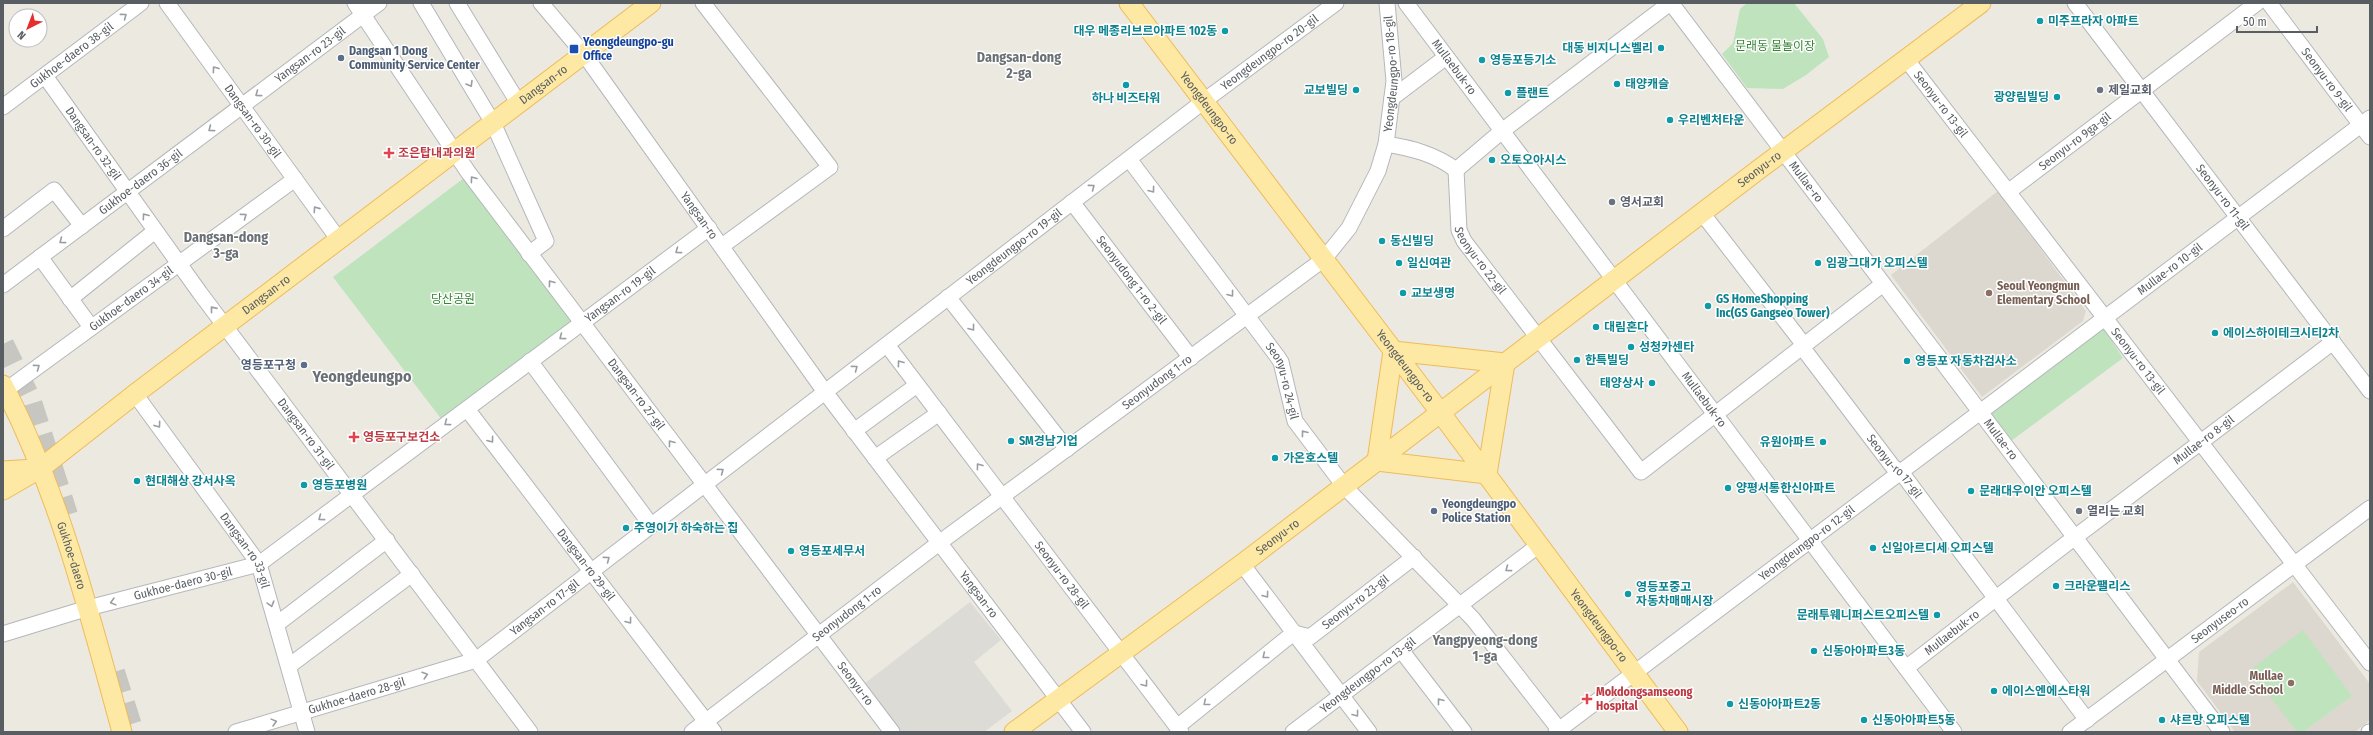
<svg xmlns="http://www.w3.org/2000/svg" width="2373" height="735" font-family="'Fira Sans Condensed','Noto Sans KR',sans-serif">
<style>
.industrial{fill:#dddbd5}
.education{fill:#dcd8cf}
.green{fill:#bfe4bd}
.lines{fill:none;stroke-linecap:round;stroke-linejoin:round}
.highway-tunnel{stroke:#c7c6c1;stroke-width:22;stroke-dasharray:22 11;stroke-linecap:butt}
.minor-casing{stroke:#b4b7bb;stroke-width:17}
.major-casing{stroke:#efbb57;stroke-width:21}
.minor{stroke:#fff;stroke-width:15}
.major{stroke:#fee9a4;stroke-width:19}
.oneway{stroke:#9b9ea1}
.culture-dot{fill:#0f9aa8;stroke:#fff;stroke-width:1.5}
.transit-dot{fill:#1a4fb4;stroke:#fff;stroke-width:1.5}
.service-dot{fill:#5c6f8a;stroke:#fff;stroke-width:1.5}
.worship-dot{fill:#6b7280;stroke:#fff;stroke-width:1.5}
.health-dot{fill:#e0444e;stroke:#fff;stroke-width:1.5}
.education-dot{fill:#8d6e63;stroke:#fff;stroke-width:1.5}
.labels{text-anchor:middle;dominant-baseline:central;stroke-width:3;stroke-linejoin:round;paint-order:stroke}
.culture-label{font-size:12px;font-weight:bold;fill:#0d838f;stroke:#fff;text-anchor:start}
.transit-label{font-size:12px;font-weight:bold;fill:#164399;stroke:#fff;text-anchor:start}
.park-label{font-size:12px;fill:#378436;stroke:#fff}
.service-label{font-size:12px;font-weight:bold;fill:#4e5e75;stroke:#fff;text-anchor:start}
.street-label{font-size:12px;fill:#595e62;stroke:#fff}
.worship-label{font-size:12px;font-weight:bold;fill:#5b616d;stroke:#fff;text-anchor:start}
.health-label{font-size:12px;font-weight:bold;fill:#be3a42;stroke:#fff;text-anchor:start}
.education-label{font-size:12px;font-weight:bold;fill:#785e54;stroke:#fff;text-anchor:start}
.quarter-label{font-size:14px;font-weight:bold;fill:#6a7074;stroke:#fff}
.district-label{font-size:16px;font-weight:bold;fill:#6a7074;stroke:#fff}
</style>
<rect width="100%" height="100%" fill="#ece9e1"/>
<path class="industrial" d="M970 602 1001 640 974 662 1012 711 984 732H901L864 684Z"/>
<path class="education" d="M1998 191 2086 311 2083 321 1982 397 1891 275Z
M2293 582 2370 684V720L2355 732H2235L2197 681 2199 652Z"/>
<path class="green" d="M1747 3H1794L1823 39 1829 57 1806 75 1783 89 1747 88 1722 54 1733 43 1740 9Z
M464 178 573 321 442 420 333 277Z
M2102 326 2123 358 2011 441 1989 411Z
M2303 630 2352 696 2303 732H2297L2250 670Z"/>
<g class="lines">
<path class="highway-tunnel" d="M3 344 30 399 67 515
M114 672 133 732"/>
<defs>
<g id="minor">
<path id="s1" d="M167 3 339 240"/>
<path id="s2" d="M355 3 468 172 892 732"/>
<path d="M421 3 493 123 546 241 529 254"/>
<path d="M457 3 519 104"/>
<path id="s3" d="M541 3 584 54 825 392 1083 732"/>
<path d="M703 3 830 167 722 246"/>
<path id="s4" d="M1406 3 1954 732"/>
<path id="s5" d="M1671 3 2222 732"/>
<path id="s6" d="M2075 3 2370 391"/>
<path id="s7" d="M2269 3 2370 137"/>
<path id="s8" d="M1906 59 2370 663"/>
<path id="s9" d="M45 76 200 293 530 732"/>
<path d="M1392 98 1446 57"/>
<path id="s10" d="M3 107 141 3"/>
<path d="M1386 144C1411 148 1435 154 1456 170"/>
<path id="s11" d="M1129 159 1277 356 1281 362 1295 421 1344 486 1473 619 1561 732"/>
<path id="s12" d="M1456 170 1459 230 1464 241 1641 472 1883 284"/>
<path d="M1456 170 1502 131 1670 3"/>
<path id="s13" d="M2008 192 2257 3"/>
<path id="s14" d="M1072 202 1191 358"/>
<path id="s15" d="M1702 213 1804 345 1805 351 1893 467 1901 472 2087 720"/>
<path d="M3 229 54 190 82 226"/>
<path d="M40 257 91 327"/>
<path id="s16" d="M3 285 379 3"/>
<path d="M948 297 1067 449"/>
<path d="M70 299 155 231"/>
<path id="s17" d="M887 345 1181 732"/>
<path d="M530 361 651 525"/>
<path id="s18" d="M6 390 295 179"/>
<path id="s19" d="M135 394 259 564 307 732"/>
<path id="s20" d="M467 409 714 732"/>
<path d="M854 431 917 385"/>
<path d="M875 458 939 413"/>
<path d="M1242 564 1369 732"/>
<path d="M277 624 387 540"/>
<path id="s21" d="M3 634 88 608 259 564 709 228"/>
<path d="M1401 650 1464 732"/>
<path d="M289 666 412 574"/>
<path id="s22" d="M1906 668 2066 544 2333 342"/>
<path id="s23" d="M1177 727 1286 639 1294 633 1310 637 1414 557"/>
<path id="s24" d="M236 732 476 660 1204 101 1336 3"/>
<path id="s25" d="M692 732 939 543 1324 259 1349 228 1378 171 1386 144 1394 81 1387 3"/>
<path id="s26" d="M1293 732 1539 545"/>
<path id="s27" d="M1556 732 2370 118"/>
<path id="s28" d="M2070 732 2370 508"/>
<path d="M2369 732H2370"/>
</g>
<g id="major">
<path id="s29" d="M1129 3 1440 412 1678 732"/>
<path d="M1393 351 1505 363 1487 474 1377 461Z"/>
<path id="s30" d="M3 385C59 492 90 616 122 732"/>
<path d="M3 471 35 469"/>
<path id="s31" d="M3 490 41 468 135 394 651 3"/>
<path id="s32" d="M1014 732 1242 564 1762 167 1981 3"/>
</g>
</defs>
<use href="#minor" class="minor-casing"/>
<use href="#major" class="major-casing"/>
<use href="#minor" class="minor"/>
<use href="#major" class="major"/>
</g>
<defs><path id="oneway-chevron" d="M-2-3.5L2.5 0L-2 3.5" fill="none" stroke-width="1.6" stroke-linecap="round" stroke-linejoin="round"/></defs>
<g class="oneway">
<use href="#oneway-chevron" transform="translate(124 16) rotate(-37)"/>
<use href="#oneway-chevron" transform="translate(215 69) rotate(-126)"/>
<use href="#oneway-chevron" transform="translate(470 84) rotate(59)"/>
<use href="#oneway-chevron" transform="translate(258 94) rotate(143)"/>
<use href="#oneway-chevron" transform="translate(211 129) rotate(143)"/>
<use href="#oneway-chevron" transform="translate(473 179) rotate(-127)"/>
<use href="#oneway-chevron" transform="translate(1092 187) rotate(-37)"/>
<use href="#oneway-chevron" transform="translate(1152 190) rotate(53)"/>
<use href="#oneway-chevron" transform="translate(316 209) rotate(-125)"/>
<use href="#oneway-chevron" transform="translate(145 216) rotate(-126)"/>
<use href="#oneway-chevron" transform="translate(244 216) rotate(-36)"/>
<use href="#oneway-chevron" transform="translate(62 241) rotate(143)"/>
<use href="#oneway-chevron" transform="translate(678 251) rotate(143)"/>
<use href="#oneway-chevron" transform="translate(551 283) rotate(-127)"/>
<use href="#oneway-chevron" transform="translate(1231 294) rotate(53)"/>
<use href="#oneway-chevron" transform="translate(213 309) rotate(-129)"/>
<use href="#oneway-chevron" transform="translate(972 328) rotate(52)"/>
<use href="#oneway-chevron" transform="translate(562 337) rotate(143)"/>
<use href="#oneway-chevron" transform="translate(900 363) rotate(-127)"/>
<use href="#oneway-chevron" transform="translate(37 367) rotate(-36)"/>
<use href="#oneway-chevron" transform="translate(855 368) rotate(-37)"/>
<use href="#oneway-chevron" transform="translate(447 423) rotate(143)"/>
<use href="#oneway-chevron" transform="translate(158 425) rotate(54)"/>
<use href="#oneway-chevron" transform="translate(1304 433) rotate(-128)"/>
<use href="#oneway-chevron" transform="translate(491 440) rotate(53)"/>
<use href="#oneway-chevron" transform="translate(671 443) rotate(-127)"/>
<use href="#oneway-chevron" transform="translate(979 466) rotate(-127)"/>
<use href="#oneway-chevron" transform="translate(721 471) rotate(-37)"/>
<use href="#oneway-chevron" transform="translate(321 518) rotate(143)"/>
<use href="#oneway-chevron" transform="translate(607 559) rotate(-37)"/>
<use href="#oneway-chevron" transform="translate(1508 569) rotate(143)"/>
<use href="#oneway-chevron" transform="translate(1266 595) rotate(53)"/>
<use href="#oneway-chevron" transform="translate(113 602) rotate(165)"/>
<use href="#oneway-chevron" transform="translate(271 604) rotate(74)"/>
<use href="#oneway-chevron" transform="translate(629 621) rotate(53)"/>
<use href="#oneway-chevron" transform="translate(1265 656) rotate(141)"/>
<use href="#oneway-chevron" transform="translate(425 675) rotate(-17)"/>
<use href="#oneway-chevron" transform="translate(1145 684) rotate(53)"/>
<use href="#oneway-chevron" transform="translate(1440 701) rotate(-128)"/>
<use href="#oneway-chevron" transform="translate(1206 703) rotate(141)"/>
<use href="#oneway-chevron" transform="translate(1356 714) rotate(53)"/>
<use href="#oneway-chevron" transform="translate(274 722) rotate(-15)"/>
</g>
<g class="culture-dot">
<circle cx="2040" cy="21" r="4"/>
<circle cx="1225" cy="31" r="4"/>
<circle cx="1661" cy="48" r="4"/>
<circle cx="1482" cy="60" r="4"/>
<circle cx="1617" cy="84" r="4"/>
<circle cx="1126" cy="85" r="4"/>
<circle cx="1356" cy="90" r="4"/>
<circle cx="1508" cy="93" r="4"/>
<circle cx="2057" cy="97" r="4"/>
<circle cx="1670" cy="120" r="4"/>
<circle cx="1492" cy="160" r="4"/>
<circle cx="1382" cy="241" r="4"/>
<circle cx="1399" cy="263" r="4"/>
<circle cx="1818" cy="263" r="4"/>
<circle cx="1403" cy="293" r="4"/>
<circle cx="1708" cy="306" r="4"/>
<circle cx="1596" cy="327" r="4"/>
<circle cx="2215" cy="333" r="4"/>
<circle cx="1631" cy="347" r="4"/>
<circle cx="1577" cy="360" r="4"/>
<circle cx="1907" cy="361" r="4"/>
<circle cx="1652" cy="383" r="4"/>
<circle cx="1011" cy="441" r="4"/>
<circle cx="1823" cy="442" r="4"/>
<circle cx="1275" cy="458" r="4"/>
<circle cx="137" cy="481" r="4"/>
<circle cx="304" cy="485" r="4"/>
<circle cx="1728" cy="488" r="4"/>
<circle cx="1971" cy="491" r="4"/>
<circle cx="626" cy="528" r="4"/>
<circle cx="1873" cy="548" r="4"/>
<circle cx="791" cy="551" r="4"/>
<circle cx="2056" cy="586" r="4"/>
<circle cx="1628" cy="594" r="4"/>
<circle cx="1937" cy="615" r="4"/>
<circle cx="1814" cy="651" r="4"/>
<circle cx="1994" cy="691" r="4"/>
<circle cx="1730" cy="704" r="4"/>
<circle cx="1864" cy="720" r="4"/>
<circle cx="2162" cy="720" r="4"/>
</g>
<rect class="transit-dot" x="569" y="44" width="10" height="10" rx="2"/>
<g class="service-dot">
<circle cx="341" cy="58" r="4"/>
<circle cx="304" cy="365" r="4"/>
<circle cx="1434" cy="511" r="4"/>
</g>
<g class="worship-dot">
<circle cx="2100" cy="90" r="4"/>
<circle cx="1612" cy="202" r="4"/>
<circle cx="2079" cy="511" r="4"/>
</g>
<g class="health-dot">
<path d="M387 147h4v4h4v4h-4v4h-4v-4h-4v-4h4z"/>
<path d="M352 431h4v4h4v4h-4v4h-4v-4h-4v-4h4z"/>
<path d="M1585 693h4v4h4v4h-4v4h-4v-4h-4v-4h4z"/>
</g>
<g class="education-dot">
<circle cx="1989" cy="293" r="4"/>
<circle cx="2291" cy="683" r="4"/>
</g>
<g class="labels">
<g class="culture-label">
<text x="2048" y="21">미주프라자 아파트</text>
<text x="1217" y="31" text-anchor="end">대우 메종리브르아파트 102동</text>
<text x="1653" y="48" text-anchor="end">대동 비지니스벨리</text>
<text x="1490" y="60">영등포등기소</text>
<text x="1625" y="84">태양캐슬</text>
<text x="1348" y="90" text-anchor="end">교보빌딩</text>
<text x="1516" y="93">플랜트</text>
<text x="2049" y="97" text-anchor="end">광양림빌딩</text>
<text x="1126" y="98" text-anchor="middle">하나 비즈타워</text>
<text x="1678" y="120">우리벤처타운</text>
<text x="1500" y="160">오토오아시스</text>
<text x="1390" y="241">동신빌딩</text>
<text x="1407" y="263">일신여관</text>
<text x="1826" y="263">임광그대가 오피스텔</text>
<text x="1411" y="293">교보생명</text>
<text x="1716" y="299">GS HomeShopping<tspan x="1716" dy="14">Inc(GS Gangseo Tower)</tspan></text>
<text x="1604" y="327">대림혼다</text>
<text x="2223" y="333">에이스하이테크시티2차</text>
<text x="1639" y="347">성청카센타</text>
<text x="1585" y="360">한특빌딩</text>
<text x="1915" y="361">영등포 자동차검사소</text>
<text x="1644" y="383" text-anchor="end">태양상사</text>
<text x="1019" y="441">SM경남기업</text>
<text x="1815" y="442" text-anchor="end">유원아파트</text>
<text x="1283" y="458">가온호스텔</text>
<text x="145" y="481">현대해상 강서사옥</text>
<text x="312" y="485">영등포병원</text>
<text x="1736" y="488">양평서통한신아파트</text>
<text x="1979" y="491">문래대우이안 오피스텔</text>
<text x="634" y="528">주영이가 하숙하는 집</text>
<text x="1881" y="548">신일아르디세 오피스텔</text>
<text x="799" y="551">영등포세무서</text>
<text x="2064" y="586">크라운팰리스</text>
<text x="1636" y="587">영등포중고<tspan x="1636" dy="14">자동차매매시장</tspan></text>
<text x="1929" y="615" text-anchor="end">문래투웨니퍼스트오피스텔</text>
<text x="1822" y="651">신동아아파트3동</text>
<text x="2002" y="691">에이스엔에스타워</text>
<text x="1738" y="704">신동아아파트2동</text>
<text x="1872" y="720">신동아아파트5동</text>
<text x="2170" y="720">샤르망 오피스텔</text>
</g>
<g class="transit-label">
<text x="583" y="42">Yeongdeungpo-gu<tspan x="583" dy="14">Office</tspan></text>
</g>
<g class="park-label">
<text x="1775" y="46">문래동 물놀이장</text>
<text x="453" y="299">당산공원</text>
</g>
<g class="service-label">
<text x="349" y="51">Dangsan 1 Dong<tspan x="349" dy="14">Community Service Center</tspan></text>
<text x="296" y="365" text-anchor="end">영등포구청</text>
<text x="1442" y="504">Yeongdeungpo<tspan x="1442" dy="14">Police Station</tspan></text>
</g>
<g class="street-label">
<text stroke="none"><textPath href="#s24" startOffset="1250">Yeongdeungpo-ro 20-gil</textPath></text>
<text stroke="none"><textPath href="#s16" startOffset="384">Yangsan-ro 23-gil</textPath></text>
<text stroke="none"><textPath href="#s10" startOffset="86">Gukhoe-daero 38-gil</textPath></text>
<text stroke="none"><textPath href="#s4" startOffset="80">Mullaebuk-ro</textPath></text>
<text stroke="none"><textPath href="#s25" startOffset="992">Yeongdeungpo-ro 18-gil</textPath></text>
<text stroke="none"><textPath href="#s7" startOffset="96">Seonyu-ro 9-gil</textPath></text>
<text stroke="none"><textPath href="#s31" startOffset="676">Dangsan-ro</textPath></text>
<text stroke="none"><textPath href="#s8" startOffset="57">Seonyu-ro 13-gil</textPath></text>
<text stroke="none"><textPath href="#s29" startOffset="132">Yeongdeungpo-ro</textPath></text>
<text stroke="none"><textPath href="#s1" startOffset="146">Dangsan-ro 30-gil</textPath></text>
<text stroke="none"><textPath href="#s13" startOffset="84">Seonyu-ro 9ga-gil</textPath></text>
<text stroke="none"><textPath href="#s9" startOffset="83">Dangsan-ro 32-gil</textPath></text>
<text stroke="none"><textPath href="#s32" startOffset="934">Seonyu-ro</textPath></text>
<text stroke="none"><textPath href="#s16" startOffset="172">Gukhoe-daero 36-gil</textPath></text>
<text stroke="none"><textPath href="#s5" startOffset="224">Mullae-ro</textPath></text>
<text stroke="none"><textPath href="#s6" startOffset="244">Seonyu-ro 11-gil</textPath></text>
<text stroke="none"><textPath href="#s3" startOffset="265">Yangsan-ro</textPath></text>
<text stroke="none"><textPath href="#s24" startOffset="929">Yeongdeungpo-ro 19-gil</textPath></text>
<text stroke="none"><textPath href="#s12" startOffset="97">Seonyu-ro 22-gil</textPath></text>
<text stroke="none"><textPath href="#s27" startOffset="769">Mullae-ro 10-gil</textPath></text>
<text stroke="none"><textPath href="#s14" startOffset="98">Seonyudong 1-ro 2-gil</textPath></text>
<text stroke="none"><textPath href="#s21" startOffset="716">Yangsan-ro 19-gil</textPath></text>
<text stroke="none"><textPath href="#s31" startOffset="328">Dangsan-ro</textPath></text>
<text stroke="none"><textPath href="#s18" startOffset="155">Gukhoe-daero 34-gil</textPath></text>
<text stroke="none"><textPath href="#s8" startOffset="381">Seonyu-ro 13-gil</textPath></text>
<text stroke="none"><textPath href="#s29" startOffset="456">Yeongdeungpo-ro</textPath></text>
<text stroke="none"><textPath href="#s11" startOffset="272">Seonyu-ro 24-gil</textPath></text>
<text stroke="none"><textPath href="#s25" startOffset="582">Seonyudong 1-ro</textPath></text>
<text stroke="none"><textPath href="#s2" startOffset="482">Dangsan-ro 27-gil</textPath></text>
<text stroke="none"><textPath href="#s4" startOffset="496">Mullaebuk-ro</textPath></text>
<text stroke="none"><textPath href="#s9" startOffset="443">Dangsan-ro 31-gil</textPath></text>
<text stroke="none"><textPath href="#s5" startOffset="547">Mullae-ro</textPath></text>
<text stroke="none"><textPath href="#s22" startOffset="375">Mullae-ro 8-gil</textPath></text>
<text stroke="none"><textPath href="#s15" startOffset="319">Seonyu-ro 17-gil</textPath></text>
<text stroke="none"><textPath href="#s32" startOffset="328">Seonyu-ro</textPath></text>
<text stroke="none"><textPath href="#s27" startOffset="314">Yeongdeungpo-ro 12-gil</textPath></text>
<text stroke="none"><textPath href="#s19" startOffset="192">Dangsan-ro 33-gil</textPath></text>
<text stroke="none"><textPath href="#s30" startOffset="184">Gukhoe-daero</textPath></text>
<text stroke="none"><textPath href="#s20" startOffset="196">Dangsan-ro 29-gil</textPath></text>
<text stroke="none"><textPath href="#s17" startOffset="289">Seonyu-ro 28-gil</textPath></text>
<text stroke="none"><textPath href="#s21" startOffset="187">Gukhoe-daero 30-gil</textPath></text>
<text stroke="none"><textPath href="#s3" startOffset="736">Yangsan-ro</textPath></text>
<text stroke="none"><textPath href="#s23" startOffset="224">Seonyu-ro 23-gil</textPath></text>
<text stroke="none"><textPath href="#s24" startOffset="337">Yangsan-ro 17-gil</textPath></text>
<text stroke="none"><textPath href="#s25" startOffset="195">Seonyudong 1-ro</textPath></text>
<text stroke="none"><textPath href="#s28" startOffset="187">Seonyuseo-ro</textPath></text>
<text stroke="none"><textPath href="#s29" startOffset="780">Yeongdeungpo-ro</textPath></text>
<text stroke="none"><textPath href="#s22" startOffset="58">Mullaebuk-ro</textPath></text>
<text stroke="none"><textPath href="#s26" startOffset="94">Yeongdeungpo-ro 13-gil</textPath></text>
<text stroke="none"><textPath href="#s2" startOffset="845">Seonyu-ro</textPath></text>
<text stroke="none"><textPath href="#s24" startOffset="126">Gukhoe-daero 28-gil</textPath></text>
</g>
<g class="worship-label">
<text x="2108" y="90">제일교회</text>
<text x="1620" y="202">영서교회</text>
<text x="2087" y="511">열리는 교회</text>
</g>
<g class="health-label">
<text x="398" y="153">조은탑내과의원</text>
<text x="363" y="437">영등포구보건소</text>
<text x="1596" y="692">Mokdongsamseong<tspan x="1596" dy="14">Hospital</tspan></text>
</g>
<g class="education-label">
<text x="1997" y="286">Seoul Yeongmun<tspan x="1997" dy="14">Elementary School</tspan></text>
<text x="2283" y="676" text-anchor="end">Mullae<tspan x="2283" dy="14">Middle School</tspan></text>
</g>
<g class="quarter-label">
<text x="1019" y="57">Dangsan-dong<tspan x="1019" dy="16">2-ga</tspan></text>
<text x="226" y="237">Dangsan-dong<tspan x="226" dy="16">3-ga</tspan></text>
<text x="1485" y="640">Yangpyeong-dong<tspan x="1485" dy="16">1-ga</tspan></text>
</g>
<g class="district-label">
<text x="362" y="376">Yeongdeungpo</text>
</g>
</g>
<rect width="2373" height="735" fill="none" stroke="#595e62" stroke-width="8"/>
<g transform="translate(28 28) rotate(222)"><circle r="19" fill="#ffffff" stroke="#bdbfc0"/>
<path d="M0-3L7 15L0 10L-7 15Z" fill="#e62f2d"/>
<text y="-6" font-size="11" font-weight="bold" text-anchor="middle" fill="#595e62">N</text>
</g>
<path d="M2237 26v6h80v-6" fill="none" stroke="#595e62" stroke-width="2"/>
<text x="2243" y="26" font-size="12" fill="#595e62" stroke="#ffffff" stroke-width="3" paint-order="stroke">50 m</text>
</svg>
